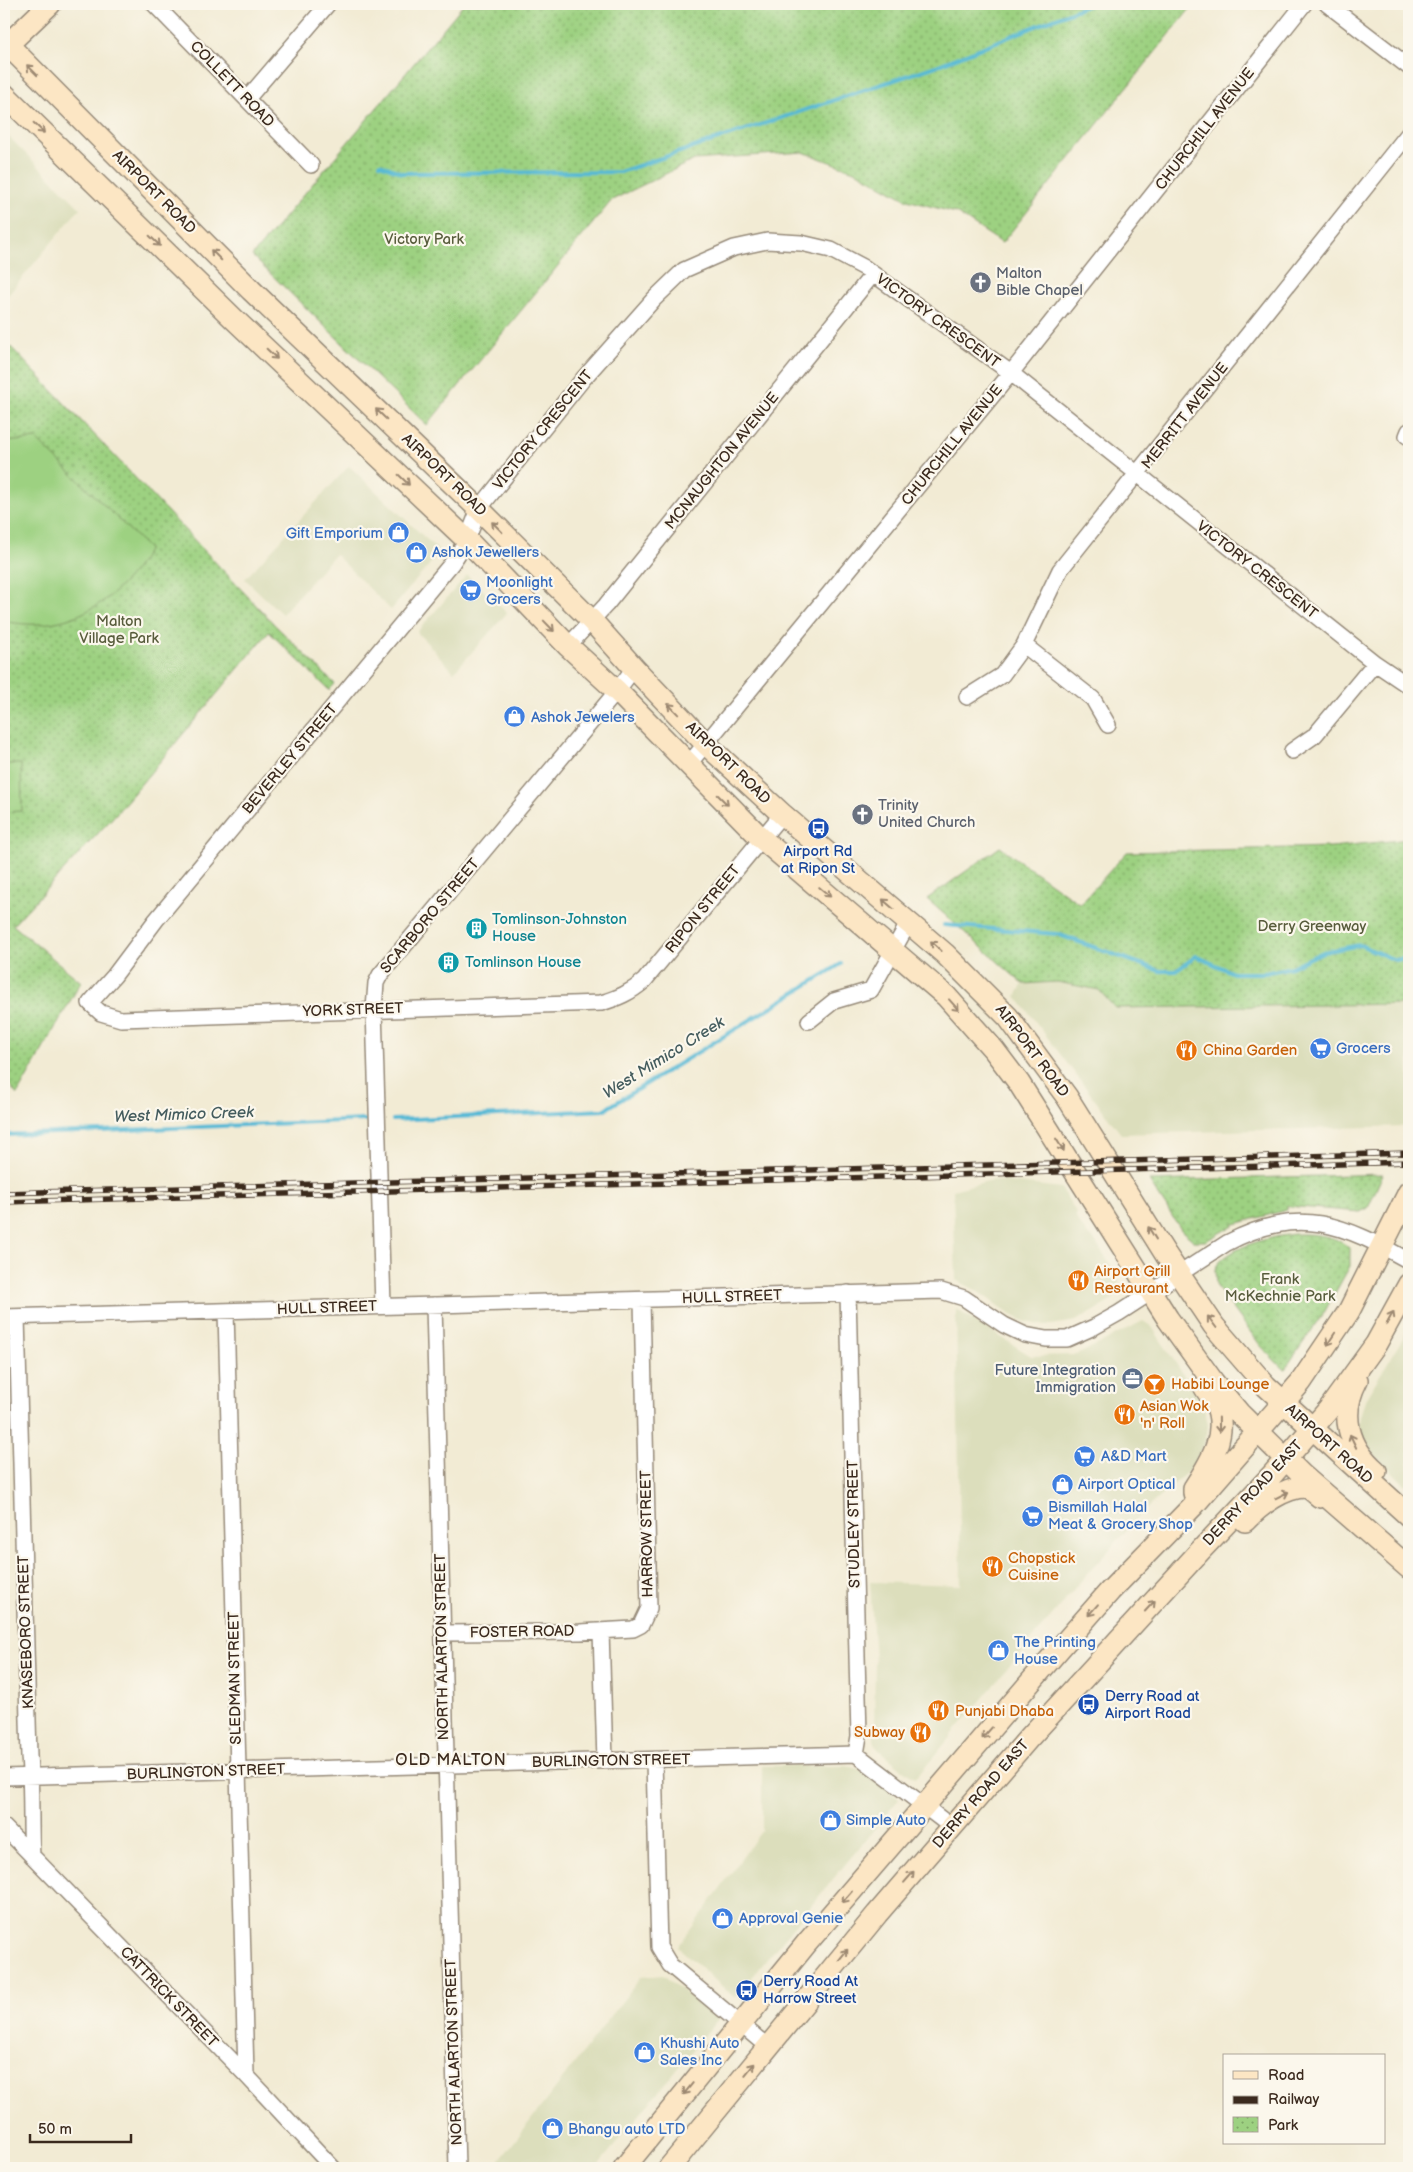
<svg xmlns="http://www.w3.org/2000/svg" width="1413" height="2172" font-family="'Balsamiq Sans',sans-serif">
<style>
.built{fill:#dcdebc}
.park{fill:url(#park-dots);stroke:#6c7e50}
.pitch{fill:#9dd181;stroke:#6c7e50}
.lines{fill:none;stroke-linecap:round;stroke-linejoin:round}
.stream{stroke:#56b9d5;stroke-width:4}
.street-casing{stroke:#968a79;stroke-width:18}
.secondary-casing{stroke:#968a79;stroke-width:24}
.street{stroke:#fff;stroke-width:15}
.secondary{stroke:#fce6c4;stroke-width:21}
.rail-casing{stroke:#3b2a1e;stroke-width:5.5}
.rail{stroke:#fbf7ec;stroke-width:4;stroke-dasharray:11;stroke-linecap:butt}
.oneway{stroke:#9c8871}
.labels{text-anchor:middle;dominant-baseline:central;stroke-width:4.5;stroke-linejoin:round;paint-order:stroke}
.street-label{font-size:15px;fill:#3b2a1e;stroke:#fbf7ec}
.park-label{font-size:15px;fill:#585c3c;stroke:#fbf7ec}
.worship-label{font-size:15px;fill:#5b616d;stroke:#fbf7ec;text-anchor:start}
.shop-label{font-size:15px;fill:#366cbe;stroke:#fbf7ec;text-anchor:start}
.transit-label{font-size:15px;fill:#164399;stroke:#fbf7ec;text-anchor:start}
.culture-label{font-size:15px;fill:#0d838f;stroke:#fbf7ec;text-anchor:start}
.food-label{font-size:15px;fill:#c56008;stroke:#fbf7ec;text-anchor:start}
.service-label{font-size:15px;fill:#4e5e75;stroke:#fbf7ec;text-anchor:end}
.water-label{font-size:16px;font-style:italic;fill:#445c5e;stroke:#fbf7ec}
.neighbourhood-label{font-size:16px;letter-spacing:1px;fill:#3b2a1e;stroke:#fbf7ec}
</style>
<defs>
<pattern id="park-dots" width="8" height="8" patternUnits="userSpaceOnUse" patternTransform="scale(1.25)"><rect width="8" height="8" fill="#9dd181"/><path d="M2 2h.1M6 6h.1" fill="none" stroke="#81aa69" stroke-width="1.8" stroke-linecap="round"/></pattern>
</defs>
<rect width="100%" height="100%" fill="#fbf7ec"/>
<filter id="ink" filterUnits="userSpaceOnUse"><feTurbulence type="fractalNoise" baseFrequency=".02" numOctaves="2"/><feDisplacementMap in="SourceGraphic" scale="10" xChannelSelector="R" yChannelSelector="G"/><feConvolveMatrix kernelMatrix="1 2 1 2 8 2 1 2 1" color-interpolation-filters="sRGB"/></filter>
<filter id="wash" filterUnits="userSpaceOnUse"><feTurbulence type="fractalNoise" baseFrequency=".0096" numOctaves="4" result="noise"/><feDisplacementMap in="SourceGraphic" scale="20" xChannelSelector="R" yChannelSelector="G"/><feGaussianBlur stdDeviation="1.12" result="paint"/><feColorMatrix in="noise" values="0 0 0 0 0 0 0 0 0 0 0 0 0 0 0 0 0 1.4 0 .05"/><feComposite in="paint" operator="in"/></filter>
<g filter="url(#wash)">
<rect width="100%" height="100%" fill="#f2ebd4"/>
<path class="built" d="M4 132 80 208 4 300Z
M349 466 440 552 391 610 335 554 282 614 245 579Z
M467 575 507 613 454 672 417 632Z
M1057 982 1099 990 1115 1008 1409 1004V1120L1406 1126 1121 1134 1016 996 1023 984Z
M992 1180 1061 1188 1076 1212V1218L1087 1234 1092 1237 1117 1275 1120 1285 1113 1300 1076 1321 1045 1326 1024 1321 1008 1313 976 1290 956 1280 953 1190Z
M956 1309 1031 1356 1077 1355 1143 1321 1152 1327 1198 1397 1205 1411 1208 1425 1207 1435 1194 1466 1147 1508 1079 1583 916 1778 912 1777 879 1750 874 1744 875 1661 870 1582 961 1585Z
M1409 1328V1488L1369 1449 1360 1432 1359 1424 1360 1416 1366 1398Z
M762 1766H846L859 1769 885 1787 899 1799 735 1998 678 1947 762 1830Z
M663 1975 718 2019 596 2168H494L641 1977Z"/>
<path class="park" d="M464 4H1194L1002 243 956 213 907 200 857 172 803 152 694 160 612 200 427 425 252 256Z
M11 347 275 625 335 684 329 690 269 632 115 815 13 925 81 982 17 1095 4 1077V356Z
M1409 839V1004L1115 1008 1099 990 1057 982 1023 984 927 899 1000 847 1080 904 1127 852 1331 847Z
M1383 1174 1368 1208 1360 1212 1287 1206V1210L1235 1224 1206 1241H1194L1182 1231 1149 1181Z
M1295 1234C1313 1234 1336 1234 1350 1249V1266L1325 1311 1285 1369H1283L1260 1345 1216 1285 1215 1269C1225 1247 1273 1236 1295 1234Z"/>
<path class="pitch" d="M36 439 149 549C118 602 67 635 4 621V442Z
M4 764H21L22 811 4 812Z"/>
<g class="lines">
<path class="stream" d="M380 164 402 173 620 172 936 66 1091 4
M944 925 1057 934 1160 971H1176L1196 956 1233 973H1265L1291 967 1323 952 1360 945 1395 960 1409 958
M393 1120 604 1110 841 964
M4 1135 365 1120"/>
</g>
</g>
<g filter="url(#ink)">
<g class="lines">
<defs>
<path id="street" d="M154 4 311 165
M1327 4 1409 67
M247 99 328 4
M1407 436 1409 431
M1024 645 1093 699 1108 725
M568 646 606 605 873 274
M967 697 1002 675 1024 645 1060 570 1409 133
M1292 751 1315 735 1375 663
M688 765 1011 373 1304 4
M782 814 644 981C630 993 618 998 601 1003L121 1019 101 1013 90 1003 114 976 156 920 452 563 467 540 479 509 583 379 654 299 684 270 734 248 767 241 801 243 831 250 865 268 1011 373 1375 663 1409 686
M809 1021 834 1001 871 990 909 922
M848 1293 859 1736 856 1754
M434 1305 457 2168
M383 1306 374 1009 376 983 380 975 617 691 634 668
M226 1311 246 2075
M4 1317 941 1291 964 1298 1004 1325 1025 1335 1046 1339H1067L1094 1327 1119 1313 1227 1243C1300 1205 1343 1224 1409 1261
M17 1317 29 1756C32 1790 30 1823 32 1856
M601 1631 605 1761
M443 1633 580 1632 633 1629 641 1625 649 1608 642 1300
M654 1760 659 1947 670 1965 768 2047
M4 1777 856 1754 953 1828
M4 1827 246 2075 333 2168"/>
<path id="secondary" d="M4 41 251 290 479 509 592 621 634 668 707 745 782 814 945 954 1008 1017 1067 1097 1166 1255 1214 1326 1266 1386 1409 1516
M4 48 50 4
M4 94 234 319 467 540 568 646 617 691 761 838 946 996 994 1050 1019 1083 1168 1319 1214 1383 1239 1413 1302 1475 1409 1568
M1357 1380C1339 1414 1348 1447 1376 1471
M1194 1493V1488C1210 1463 1230 1433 1215 1402 1212 1397 1207 1392 1204 1386
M1245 1521C1260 1505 1285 1486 1308 1487L1320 1497
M624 2168 806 1944 1053 1656 1110 1591 1193 1506 1301 1382 1349 1311 1409 1192
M669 2168 877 1914 1028 1739 1201 1550 1272 1475 1329 1409 1376 1344 1409 1284"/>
</defs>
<use href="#street" class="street-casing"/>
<use href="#secondary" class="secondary-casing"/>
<use href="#street" class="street"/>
<use href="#secondary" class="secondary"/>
<defs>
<path id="rail" d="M4 1193 1409 1153
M4 1202 1409 1162"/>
</defs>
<use href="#rail" class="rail-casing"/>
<use href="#rail" class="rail"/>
</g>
<defs><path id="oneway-shaft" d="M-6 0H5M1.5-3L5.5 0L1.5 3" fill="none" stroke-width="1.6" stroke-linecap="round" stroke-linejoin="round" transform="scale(1.25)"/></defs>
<g class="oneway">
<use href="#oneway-shaft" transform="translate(32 70) rotate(-135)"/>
<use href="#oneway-shaft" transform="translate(39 128) rotate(44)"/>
<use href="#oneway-shaft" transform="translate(155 241) rotate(44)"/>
<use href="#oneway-shaft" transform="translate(216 255) rotate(-135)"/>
<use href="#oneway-shaft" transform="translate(272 354) rotate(44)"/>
<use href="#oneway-shaft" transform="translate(381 414) rotate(-136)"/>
<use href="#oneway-shaft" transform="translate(404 480) rotate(44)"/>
<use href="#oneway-shaft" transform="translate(497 527) rotate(-135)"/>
<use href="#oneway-shaft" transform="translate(549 626) rotate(46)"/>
<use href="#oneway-shaft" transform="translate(673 709) rotate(-134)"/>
<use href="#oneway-shaft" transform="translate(723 800) rotate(45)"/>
<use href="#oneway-shaft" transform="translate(825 892) rotate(40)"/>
<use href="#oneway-shaft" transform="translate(888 904) rotate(-139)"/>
<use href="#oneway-shaft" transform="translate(936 946) rotate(-138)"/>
<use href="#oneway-shaft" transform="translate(954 1005) rotate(48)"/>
<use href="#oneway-shaft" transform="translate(1060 1145) rotate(58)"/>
<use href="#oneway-shaft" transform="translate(1152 1233) rotate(-122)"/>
<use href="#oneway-shaft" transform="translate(1390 1318) rotate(-61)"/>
<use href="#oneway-shaft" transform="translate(1212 1322) rotate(-127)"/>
<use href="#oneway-shaft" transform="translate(1331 1339) rotate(123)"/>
<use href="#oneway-shaft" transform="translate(1219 1425) rotate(89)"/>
<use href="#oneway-shaft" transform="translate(1353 1441) rotate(-115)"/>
<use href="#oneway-shaft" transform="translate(1282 1495) rotate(-26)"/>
<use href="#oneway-shaft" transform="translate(1150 1606) rotate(-47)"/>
<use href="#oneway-shaft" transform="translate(1093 1610) rotate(131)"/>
<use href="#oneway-shaft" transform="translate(987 1733) rotate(131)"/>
<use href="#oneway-shaft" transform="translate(909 1877) rotate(-49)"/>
<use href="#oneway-shaft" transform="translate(847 1897) rotate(131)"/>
<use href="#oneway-shaft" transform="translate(843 1955) rotate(-51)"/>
<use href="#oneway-shaft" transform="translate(750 2069) rotate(-51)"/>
<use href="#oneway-shaft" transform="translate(688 2089) rotate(129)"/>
</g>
</g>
<defs>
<symbol id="church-disc" viewBox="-11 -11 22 22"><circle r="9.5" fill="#6b7280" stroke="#fbf7ec"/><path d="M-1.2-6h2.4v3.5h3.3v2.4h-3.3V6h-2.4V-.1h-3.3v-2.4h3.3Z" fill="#fff"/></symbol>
<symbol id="shop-disc" viewBox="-11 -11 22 22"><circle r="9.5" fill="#3f7fe0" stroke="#fbf7ec"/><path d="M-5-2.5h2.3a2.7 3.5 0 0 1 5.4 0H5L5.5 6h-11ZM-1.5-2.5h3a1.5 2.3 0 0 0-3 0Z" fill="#fff"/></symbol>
<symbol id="supermarket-disc" viewBox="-11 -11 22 22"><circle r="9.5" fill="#3f7fe0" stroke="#fbf7ec"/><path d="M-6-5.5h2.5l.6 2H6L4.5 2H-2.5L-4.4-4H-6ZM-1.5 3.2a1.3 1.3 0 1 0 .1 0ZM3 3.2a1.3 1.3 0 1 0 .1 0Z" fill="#fff"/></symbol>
<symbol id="bus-disc" viewBox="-11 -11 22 22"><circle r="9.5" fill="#1a4fb4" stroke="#fbf7ec"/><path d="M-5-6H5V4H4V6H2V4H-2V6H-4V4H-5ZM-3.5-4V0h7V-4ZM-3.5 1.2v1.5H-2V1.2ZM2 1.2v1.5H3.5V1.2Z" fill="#fff"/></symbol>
<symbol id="building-disc" viewBox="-11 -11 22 22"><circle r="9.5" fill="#0f9aa8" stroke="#fbf7ec"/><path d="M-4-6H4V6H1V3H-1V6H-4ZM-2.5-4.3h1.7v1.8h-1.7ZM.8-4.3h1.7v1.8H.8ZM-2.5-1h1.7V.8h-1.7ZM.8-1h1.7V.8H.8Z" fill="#fff"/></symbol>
<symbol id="restaurant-disc" viewBox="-11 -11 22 22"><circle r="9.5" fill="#e8710a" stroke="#fbf7ec"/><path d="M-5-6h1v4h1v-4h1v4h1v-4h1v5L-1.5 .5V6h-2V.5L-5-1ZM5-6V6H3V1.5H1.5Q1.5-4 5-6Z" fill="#fff"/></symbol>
<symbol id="office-disc" viewBox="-11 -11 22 22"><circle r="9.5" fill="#5c6f8a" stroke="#fbf7ec"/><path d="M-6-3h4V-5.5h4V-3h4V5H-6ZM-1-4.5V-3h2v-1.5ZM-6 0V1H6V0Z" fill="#fff"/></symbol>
<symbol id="bar-disc" viewBox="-11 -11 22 22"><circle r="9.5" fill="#e8710a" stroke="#fbf7ec"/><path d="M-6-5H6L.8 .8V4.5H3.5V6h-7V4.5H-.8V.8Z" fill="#fff"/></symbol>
</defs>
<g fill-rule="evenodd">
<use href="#church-disc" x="968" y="270" width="25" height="25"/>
<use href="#shop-disc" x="386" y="520" width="25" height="25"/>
<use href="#shop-disc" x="404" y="540" width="25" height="25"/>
<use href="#supermarket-disc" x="458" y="578" width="25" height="25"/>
<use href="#shop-disc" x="502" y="704" width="25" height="25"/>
<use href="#church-disc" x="850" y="802" width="25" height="25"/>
<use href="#bus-disc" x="806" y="816" width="25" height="25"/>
<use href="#building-disc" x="464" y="916" width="25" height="25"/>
<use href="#building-disc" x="436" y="950" width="25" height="25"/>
<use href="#supermarket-disc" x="1308" y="1036" width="25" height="25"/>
<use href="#restaurant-disc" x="1174" y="1038" width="25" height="25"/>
<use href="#restaurant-disc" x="1066" y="1268" width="25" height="25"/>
<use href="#office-disc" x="1120" y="1366" width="25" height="25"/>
<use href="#bar-disc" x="1142" y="1372" width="25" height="25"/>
<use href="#restaurant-disc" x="1112" y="1402" width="25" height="25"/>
<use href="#supermarket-disc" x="1072" y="1444" width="25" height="25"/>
<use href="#shop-disc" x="1050" y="1472" width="25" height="25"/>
<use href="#supermarket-disc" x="1020" y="1504" width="25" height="25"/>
<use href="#restaurant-disc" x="980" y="1554" width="25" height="25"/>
<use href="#shop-disc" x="986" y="1638" width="25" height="25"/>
<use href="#bus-disc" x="1076" y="1692" width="25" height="25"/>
<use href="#restaurant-disc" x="926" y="1698" width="25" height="25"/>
<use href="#restaurant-disc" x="908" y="1720" width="25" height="25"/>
<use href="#shop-disc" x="818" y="1808" width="25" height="25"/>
<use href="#shop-disc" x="710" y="1906" width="25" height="25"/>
<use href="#bus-disc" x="734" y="1978" width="25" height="25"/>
<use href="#shop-disc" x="632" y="2040" width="25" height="25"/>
<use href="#shop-disc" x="540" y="2116" width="25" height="25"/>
</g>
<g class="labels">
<g class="street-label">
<text transform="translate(232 84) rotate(46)">COLLETT ROAD</text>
<text transform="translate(1205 129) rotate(-52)">CHURCHILL AVENUE</text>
<text transform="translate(154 192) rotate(45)">AIRPORT ROAD</text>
<text transform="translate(938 321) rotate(36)">VICTORY CRESCENT</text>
<text transform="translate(1185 416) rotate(-52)">MERRITT AVENUE</text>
<text transform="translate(543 430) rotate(-51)">VICTORY CRESCENT</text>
<text transform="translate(952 445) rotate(-51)">CHURCHILL AVENUE</text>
<text transform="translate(722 461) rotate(-51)">MCNAUGHTON AVENUE</text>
<text transform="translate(444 475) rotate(44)">AIRPORT ROAD</text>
<text transform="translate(1257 570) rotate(38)">VICTORY CRESCENT</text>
<text transform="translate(290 759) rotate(-50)">BEVERLEY STREET</text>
<text transform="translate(728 763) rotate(44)">AIRPORT ROAD</text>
<text transform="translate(703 909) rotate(-51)">RIPON STREET</text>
<text transform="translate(430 916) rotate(-50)">SCARBORO STREET</text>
<text transform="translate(353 1010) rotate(-2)">YORK STREET</text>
<text transform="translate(1032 1051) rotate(53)">AIRPORT ROAD</text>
<text transform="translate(732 1297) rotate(-2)">HULL STREET</text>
<text transform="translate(327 1308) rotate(-2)">HULL STREET</text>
<text transform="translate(1329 1444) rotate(42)">AIRPORT ROAD</text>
<text transform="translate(1253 1493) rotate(-47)">DERRY ROAD EAST</text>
<text transform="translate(854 1524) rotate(-91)">STUDLEY STREET</text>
<text transform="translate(647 1534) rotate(-91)">HARROW STREET</text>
<text transform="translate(26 1632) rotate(-92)">KNASEBORO STREET</text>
<text transform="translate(522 1632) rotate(-1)">FOSTER ROAD</text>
<text transform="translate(442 1647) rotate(-91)">NORTH ALARTON STREET</text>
<text transform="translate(235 1678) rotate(-91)">SLEDMAN STREET</text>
<text transform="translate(611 1761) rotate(-1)">BURLINGTON STREET</text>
<text transform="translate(206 1772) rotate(-2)">BURLINGTON STREET</text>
<text transform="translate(981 1794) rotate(-49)">DERRY ROAD EAST</text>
<text transform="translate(169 1997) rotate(46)">CATTRICK STREET</text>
<text transform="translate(454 2052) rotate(-92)">NORTH ALARTON STREET</text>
</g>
<g class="park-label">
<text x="424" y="239">Victory Park</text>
<text x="119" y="621">Malton<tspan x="119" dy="17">Village Park</tspan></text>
<text x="1312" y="926">Derry Greenway</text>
<text x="1280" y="1279">Frank<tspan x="1280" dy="17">McKechnie Park</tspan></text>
</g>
<g class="worship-label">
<text x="996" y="273">Malton<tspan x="996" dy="17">Bible Chapel</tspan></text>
<text x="878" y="805">Trinity<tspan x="878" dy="17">United Church</tspan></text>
</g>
<g class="shop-label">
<text x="383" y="533" text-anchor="end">Gift Emporium</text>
<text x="432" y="552">Ashok Jewellers</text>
<text x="486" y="582">Moonlight<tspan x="486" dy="17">Grocers</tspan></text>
<text x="531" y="717">Ashok Jewelers</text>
<text x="1336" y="1048">Grocers</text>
<text x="1101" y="1456">A&amp;D Mart</text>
<text x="1078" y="1484">Airport Optical</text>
<text x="1048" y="1507">Bismillah Halal<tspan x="1048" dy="17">Meat &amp; Grocery Shop</tspan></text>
<text x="1014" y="1642">The Printing<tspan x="1014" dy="17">House</tspan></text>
<text x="846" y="1820">Simple Auto</text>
<text x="739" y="1918">Approval Genie</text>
<text x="660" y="2043">Khushi Auto<tspan x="660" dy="17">Sales Inc</tspan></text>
<text x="568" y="2129">Bhangu auto LTD</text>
</g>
<g class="transit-label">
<text x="818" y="851" text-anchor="middle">Airport Rd<tspan x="818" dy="17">at Ripon St</tspan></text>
<text x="1105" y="1696">Derry Road at<tspan x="1105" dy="17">Airport Road</tspan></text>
<text x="763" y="1981">Derry Road At<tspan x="763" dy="17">Harrow Street</tspan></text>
</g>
<g class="culture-label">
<text x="492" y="919">Tomlinson-Johnston<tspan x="492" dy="17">House</tspan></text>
<text x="465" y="962">Tomlinson House</text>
</g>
<g class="food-label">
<text x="1203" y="1050">China Garden</text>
<text x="1094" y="1271">Airport Grill<tspan x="1094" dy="17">Restaurant</tspan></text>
<text x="1171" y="1384">Habibi Lounge</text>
<text x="1140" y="1406">Asian Wok<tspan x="1140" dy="17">'n' Roll</tspan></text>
<text x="1008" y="1558">Chopstick<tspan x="1008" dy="17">Cuisine</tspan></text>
<text x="955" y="1711">Punjabi Dhaba</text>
<text x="905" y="1732" text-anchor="end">Subway</text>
</g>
<g class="service-label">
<text x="1116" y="1370">Future Integration<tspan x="1116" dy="17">Immigration</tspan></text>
</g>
<g class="water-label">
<text transform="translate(664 1058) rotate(-32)">West Mimico Creek</text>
<text transform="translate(184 1115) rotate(-2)">West Mimico Creek</text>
</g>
<g class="neighbourhood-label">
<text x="451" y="1760">OLD MALTON</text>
</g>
</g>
<rect width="1413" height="2172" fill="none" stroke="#fbf7ec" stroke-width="20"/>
<rect x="1223" y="2054" width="162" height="90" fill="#fbf7ec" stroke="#aea59a"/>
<rect x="1233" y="2071" width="25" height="8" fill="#fce6c4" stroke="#aea59a"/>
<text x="1268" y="2080" font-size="15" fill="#3b2a1e">Road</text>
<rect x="1233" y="2096" width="25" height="8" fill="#3b2a1e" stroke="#aea59a"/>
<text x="1268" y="2104" font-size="15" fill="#3b2a1e">Railway</text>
<rect x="1233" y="2117" width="25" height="15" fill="url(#park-dots)" stroke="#aea59a"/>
<text x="1268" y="2130" font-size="15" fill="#3b2a1e">Park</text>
<path d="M30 2134v8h101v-8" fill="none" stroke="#3b2a1e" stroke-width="2.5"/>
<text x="38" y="2134" font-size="15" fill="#3b2a1e" stroke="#fbf7ec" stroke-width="4" paint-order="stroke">50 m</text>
</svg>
